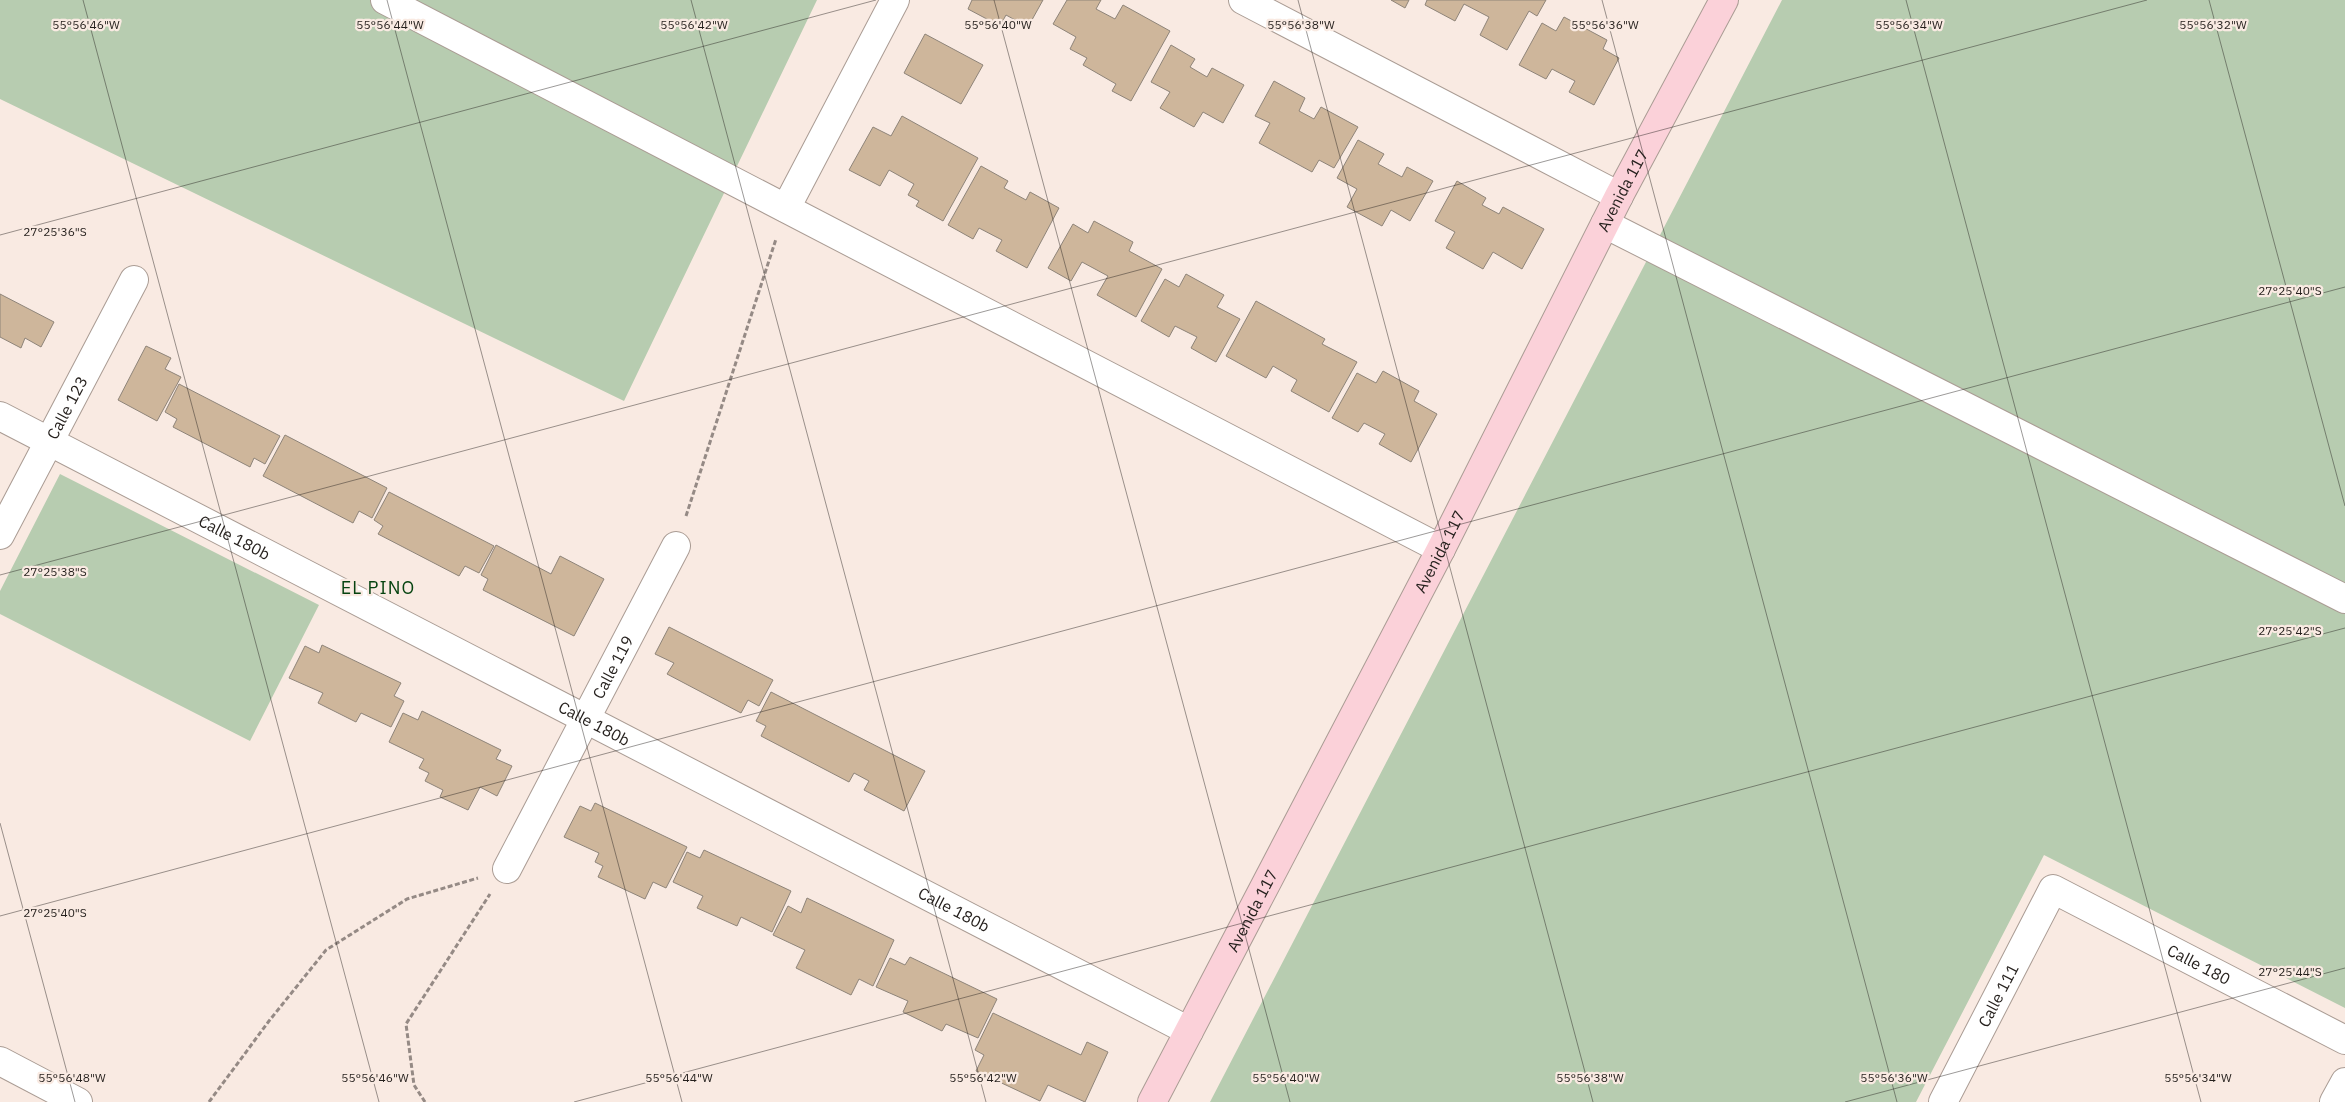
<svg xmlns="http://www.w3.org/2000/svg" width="2345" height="1102" font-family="'IBM Plex Sans',sans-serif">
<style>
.green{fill:#b7ccb0}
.building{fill:#ceb69b;stroke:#8e8479}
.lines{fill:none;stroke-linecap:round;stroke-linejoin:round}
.street-casing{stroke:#aa9c94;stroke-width:30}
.secondary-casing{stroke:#aa9c94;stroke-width:30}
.path{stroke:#958a85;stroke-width:3;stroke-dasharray:5 2.5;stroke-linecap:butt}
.street{stroke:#fff;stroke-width:28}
.secondary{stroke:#fbd1d9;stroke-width:28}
.ticks{fill:none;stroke:#241f1c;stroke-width:1;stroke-opacity:0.45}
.labels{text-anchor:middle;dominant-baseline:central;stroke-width:4.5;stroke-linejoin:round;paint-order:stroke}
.street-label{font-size:16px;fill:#241f1c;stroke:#f9eae2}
.neighbourhood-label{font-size:18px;letter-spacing:1px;fill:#064310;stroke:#f9eae2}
.ticks-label{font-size:12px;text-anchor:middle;fill:#241f1c;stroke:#f9eae2;stroke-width:4.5;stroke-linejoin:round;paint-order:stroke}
</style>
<rect width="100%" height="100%" fill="#f9eae2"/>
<path class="green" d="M0 0H817L624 401 0 99Z
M1782 0H2345V1008L2044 855 1916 1102H1210Z
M60 474 319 605 250 741 0 614V591Z"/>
<path class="building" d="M972 0H1043L1028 27 1006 15 1000 26 968 9Z
M1067 0H1101L1096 9 1115 19 1123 5 1170 31 1131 101 1112 91 1116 84 1083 65 1087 58 1070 49 1076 37 1053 24Z
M1391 0H1409L1405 8Z
M1427 0H1546L1537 16 1529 11 1507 50 1480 35 1489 17 1464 4 1455 21 1425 5Z
M1564 17 1607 40 1603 49 1619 58 1594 105 1569 92 1575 81 1552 69 1546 79 1519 65 1542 23 1556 31Z
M925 34 983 65 961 104 904 73Z
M1171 45 1195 59 1190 67 1207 77 1212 68 1244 85 1223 123 1203 112 1194 127 1160 108 1170 92 1151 82Z
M1274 81 1305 98 1299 111 1314 119 1321 107 1358 127 1334 168 1319 160 1312 172 1259 143 1270 123 1255 116Z
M902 116 978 158 943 221 916 206 919 201 908 195 914 184 889 170 880 186 849 170 873 127 891 136Z
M1358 140 1384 154 1378 164 1402 177 1407 167 1433 181 1410 221 1391 210 1382 226 1347 207 1357 189 1337 178Z
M981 166 1008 181 1004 188 1026 200 1030 192 1059 208 1027 268 996 251 1002 240 979 228 973 239 948 225Z
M1457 181 1486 198 1482 205 1499 214 1503 207 1544 229 1522 269 1493 252 1483 269 1446 248 1455 232 1435 221Z
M1094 221 1133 242 1129 251 1162 269 1136 317 1097 295 1108 276 1082 262 1071 281 1048 268 1073 224 1088 233Z
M1186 274 1224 295 1217 307 1240 319 1216 362 1191 348 1197 337 1175 326 1169 337 1141 321 1165 279 1179 287Z
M0 294 54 322 41 347 25 338 21 348 0 337Z
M1256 301 1325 339 1322 344 1357 362 1329 412 1291 391 1297 380 1273 366 1266 378 1226 356Z
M146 346 171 358 165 369 181 377 157 421 118 400Z
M1383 371 1419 391 1414 401 1437 414 1411 462 1379 444 1385 434 1364 423 1358 432 1332 418 1357 373 1376 383Z
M179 384 280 436 265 464 254 458 250 467 173 427 177 419 165 412Z
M285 435 387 488 372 518 359 511 353 523 263 476Z
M389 492 494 546 479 573 465 566 459 576 378 534 383 526 374 520Z
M496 545 551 574 560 556 604 579 574 636 483 590 488 579 481 575Z
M669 627 773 680 759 706 748 700 741 713 667 674 674 663 655 654Z
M322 645 401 683 394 696 404 701 391 727 361 713 356 722 318 703 323 693 289 678 305 646 319 653Z
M771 692 925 771 904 811 864 790 869 781 854 773 849 782 761 736 766 726 756 721Z
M422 711 501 750 496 759 512 766 497 796 480 787 468 810 440 797 443 790 425 781 429 773 419 768 424 759 389 742 403 713 418 720Z
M595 803 687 847 666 888 653 882 645 899 598 877 603 866 595 862 599 853 564 837 580 806 591 811Z
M704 850 791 891 772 932 741 917 737 926 697 908 703 896 673 882 687 852 700 858Z
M807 898 894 940 873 986 859 979 851 995 796 968 805 950 773 935 788 906 801 913Z
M910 957 997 999 978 1038 946 1024 942 1031 903 1012 908 1001 876 987 890 958 905 965Z
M993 1013 1081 1055 1087 1042 1108 1052 1085 1102 1048 1085 1040 1101 976 1071 984 1055 975 1050Z"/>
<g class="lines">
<defs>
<g id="street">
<path d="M385 0 1441 549"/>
<path d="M1243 0 1619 196"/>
<path d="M786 208 895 0"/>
<path d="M1605 224 2345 599"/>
<path id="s1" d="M0 416 1189 1031"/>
<path id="s2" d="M0 535 134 280"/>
<path id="s3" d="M507 869 676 546"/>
<path d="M0 1061 78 1102"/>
<path id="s4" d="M1943 1102 2053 889 2345 1040"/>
<path d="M2334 1102 2345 1082"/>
</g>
<g id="secondary">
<path id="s5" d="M1152 1102 1441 549 1619 196 1724 0"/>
</g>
</defs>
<use href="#street" class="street-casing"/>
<use href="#secondary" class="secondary-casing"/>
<path class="path" d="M686 516 776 239
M209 1102 269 1021 326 950 407 899 478 878
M425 1102 414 1085 406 1024 490 894"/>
<use href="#street" class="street"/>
<use href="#secondary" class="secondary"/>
</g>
<path class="ticks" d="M83 0 379 1102M387 0 682 1102M691 0 986 1102M994 0 1290 1102M1298 0 1593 1102M1602 0 1897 1102M1906 0 2201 1102M2209 0 2345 506M0 235 876 0M0 575 2147 0M0 823 75 1102M0 916 2345 287M574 1102 2345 628M1845 1102 2345 968"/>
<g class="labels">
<g class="street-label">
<text stroke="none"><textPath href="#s5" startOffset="1026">Avenida 117</textPath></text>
<text stroke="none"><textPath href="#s2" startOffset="144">Calle 123</textPath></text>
<text stroke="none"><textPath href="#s1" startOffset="264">Calle 180b</textPath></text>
<text stroke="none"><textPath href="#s5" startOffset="621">Avenida 117</textPath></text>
<text stroke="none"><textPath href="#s3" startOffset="228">Calle 119</textPath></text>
<text stroke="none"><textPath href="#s1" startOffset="669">Calle 180b</textPath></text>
<text stroke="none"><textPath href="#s1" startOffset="1074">Calle 180b</textPath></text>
<text stroke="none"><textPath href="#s5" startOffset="216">Avenida 117</textPath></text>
<text stroke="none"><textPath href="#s4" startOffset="404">Calle 180</textPath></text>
<text stroke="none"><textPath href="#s4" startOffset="120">Calle 111</textPath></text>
</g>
<g class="neighbourhood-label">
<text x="378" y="587">EL PINO</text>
</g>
</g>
<g class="ticks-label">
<text x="86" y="29">55°56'46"W</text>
<text x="390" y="29">55°56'44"W</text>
<text x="694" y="29">55°56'42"W</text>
<text x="998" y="29">55°56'40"W</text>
<text x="1301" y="29">55°56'38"W</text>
<text x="1605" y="29">55°56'36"W</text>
<text x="1909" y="29">55°56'34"W</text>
<text x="2213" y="29">55°56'32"W</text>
<text x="55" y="236">27°25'36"S</text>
<text x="2290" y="295">27°25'40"S</text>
<text x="55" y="576">27°25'38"S</text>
<text x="2290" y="635">27°25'42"S</text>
<text x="55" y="917">27°25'40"S</text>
<text x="2290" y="976">27°25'44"S</text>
<text x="72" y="1082">55°56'48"W</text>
<text x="375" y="1082">55°56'46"W</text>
<text x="679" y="1082">55°56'44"W</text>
<text x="983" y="1082">55°56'42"W</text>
<text x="1286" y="1082">55°56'40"W</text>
<text x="1590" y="1082">55°56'38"W</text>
<text x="1894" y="1082">55°56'36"W</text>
<text x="2198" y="1082">55°56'34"W</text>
</g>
</svg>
